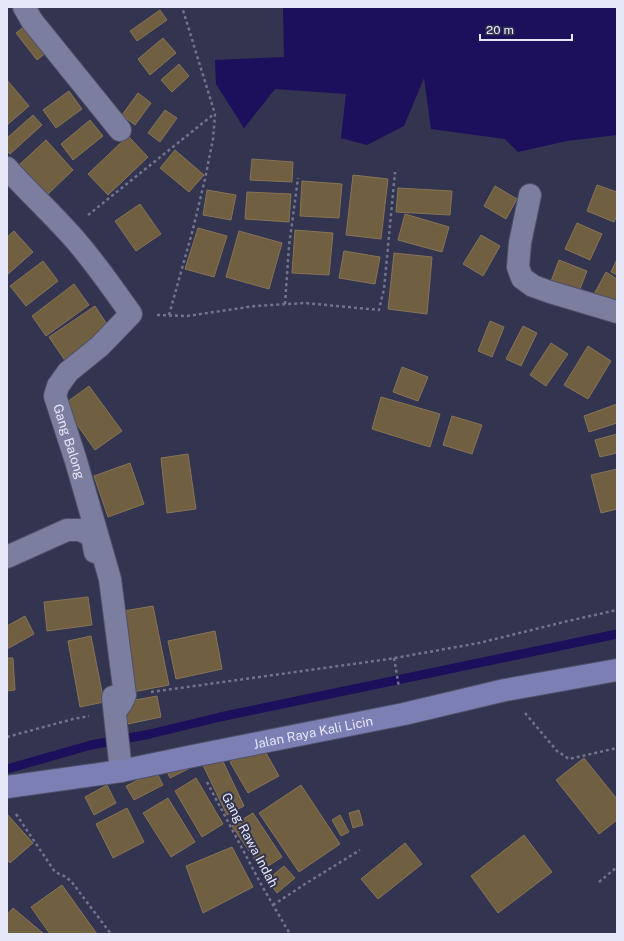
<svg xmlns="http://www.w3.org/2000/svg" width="624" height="941" font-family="'Public Sans',sans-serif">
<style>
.water{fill:#1c0f5b}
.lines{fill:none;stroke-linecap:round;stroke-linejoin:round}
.stream{stroke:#1c0f5b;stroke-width:9}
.building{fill:#715f42;stroke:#877456}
.street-casing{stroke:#4f5068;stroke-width:24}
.secondary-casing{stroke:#4f5068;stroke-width:24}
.path{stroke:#72748c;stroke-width:2.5;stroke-dasharray:3 3;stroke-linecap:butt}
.street{stroke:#7b7e9e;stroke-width:22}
.secondary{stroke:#7b7fb3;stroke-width:22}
.labels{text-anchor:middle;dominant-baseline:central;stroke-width:4;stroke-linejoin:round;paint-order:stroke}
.street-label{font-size:13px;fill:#e6e8fa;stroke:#323450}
</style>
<rect width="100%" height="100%" fill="#323450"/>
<path class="water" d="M283 7H617V135L567 141 518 152 505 139 431 129 424 78 404 126 367 145 341 138 346 94 275 89 244 128 216 84 215 60 284 57Z"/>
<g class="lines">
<path class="stream" d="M7 769 91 745 150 734 220 717 617 634"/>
</g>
<path class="building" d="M160 10 167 20 137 41 130 31Z
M26 25 47 52 37 60 16 33Z
M163 38 176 53 150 75 138 59Z
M179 64 189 76 172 92 161 80Z
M7 80 29 106 7 125Z
M69 91 82 109 56 128 43 110Z
M138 93 151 103 135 125 122 115Z
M165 110 177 118 160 142 148 133Z
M33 115 42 125 10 154 7 151V138Z
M90 120 103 136 73 160 61 144Z
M128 136 148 157 108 195 88 174Z
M46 140 73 170 47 195 19 165Z
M175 150 204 175 189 192 160 168Z
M252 159 293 162 292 182 250 180Z
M353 175 388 179 381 239 346 235Z
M302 181 342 184 339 218 300 216Z
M597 185 617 192V215L614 222 587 211Z
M495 186 517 199 506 219 484 206Z
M398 188 452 191 450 215 396 212Z
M207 190 236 195 231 220 203 215Z
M247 192 291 194 289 222 245 219Z
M140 204 161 234 136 251 115 221Z
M405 214 449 227 442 252 398 240Z
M577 223 602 234 590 260 565 249Z
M198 228 227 236 214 277 185 269Z
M295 230 333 233 329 275 292 273Z
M14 231 33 252 7 275V237Z
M239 231 282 243 269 289 226 277Z
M481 235 500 246 483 276 463 264Z
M344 251 380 257 375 284 339 278Z
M394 253 432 257 427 314 388 309Z
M617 259V275L611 272Z
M559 260 587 271 578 294 550 284Z
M43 261 58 281 26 306 10 286Z
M606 272 617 279V301L593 296Z
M74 284 89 305 46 336 32 316Z
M95 306 112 332 66 362 49 337Z
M490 321 504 327 492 357 478 351Z
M523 326 537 333 521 366 506 359Z
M551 343 568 354 546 386 530 375Z
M588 346 611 361 588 399 564 385Z
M402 367 428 377 418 401 393 392Z
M89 386 122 431 95 450 63 405Z
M381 397 440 414 430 447 372 429Z
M617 404V423L589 432 584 416Z
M452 416 482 425 472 454 443 445Z
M617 434V453L600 457 595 440Z
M188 454 196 509 167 513 161 458Z
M130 463 144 504 108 517 94 476Z
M617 469V509L601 513 591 475Z
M88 597 92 625 47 631 44 602Z
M153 606 169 685 133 692 118 612Z
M25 616 34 634 7 649V626Z
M215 631 222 669 176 679 168 641Z
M91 636 104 702 80 707 68 641Z
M7 658H13L15 690 7 691Z
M157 696 161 717 128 724 124 702Z
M261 744 279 776 248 793 230 762Z
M220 755 244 806 227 815 202 763Z
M584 758 617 799V820L599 834 556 780Z
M186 759 190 768 170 778 166 769Z
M156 771 163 785 134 800 126 786Z
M196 778 223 824 202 837 175 791Z
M107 785 116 803 94 815 85 797Z
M301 785 340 844 299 872 259 813Z
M168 798 195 842 171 857 143 813Z
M127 808 144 842 113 858 96 824Z
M359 810 363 825 353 828 349 813Z
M253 813 282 857 262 870 232 826Z
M7 814 33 843 10 863 7 859Z
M340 815 349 832 341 836 332 820Z
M524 835 552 872 498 913 471 876Z
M405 843 422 864 378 899 361 879Z
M232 847 253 887 203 913 186 866Z
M284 866 295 878 277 893 267 880Z
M62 885 97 934H50L31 907Z
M13 908 44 934H7V915Z"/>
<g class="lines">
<defs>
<g id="street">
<path d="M24 7 32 21 120 130"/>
<path id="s1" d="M7 168C30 194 55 216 77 242 96 264 114 290 131 314L100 346 68 372 58 386 55 396 76 461 110 579 125 695C123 702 120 706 115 711"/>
<path d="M530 195 520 243 518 267 522 278 533 286 550 292 617 312"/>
<path d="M7 557 67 530H80L92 536 95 552"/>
<path d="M113 697 121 771"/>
</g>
<g id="secondary">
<path id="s2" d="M7 787 121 771 193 756 404 714 505 690 617 670"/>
</g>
</defs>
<use href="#street" class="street-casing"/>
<use href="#secondary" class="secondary-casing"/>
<path class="path" d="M88 215 214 114
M285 304 289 246 298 178
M157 315 187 316 255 306 305 303 379 310 384 289 395 172
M169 315 193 229 205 179 213 139 215 114 182 7
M394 658 399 687
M151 692 389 659 479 643 568 621 617 610
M525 713 557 751 569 759 617 748
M7 737 73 719 89 716
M207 782 262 886 290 934
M16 814 55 872 64 876 71 881 111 934
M599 882 617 867
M273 905 305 884 360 850"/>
<use href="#street" class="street"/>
<use href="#secondary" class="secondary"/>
</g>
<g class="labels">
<g class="street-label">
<text stroke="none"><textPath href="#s1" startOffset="353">Gang Balong</textPath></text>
<text stroke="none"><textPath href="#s2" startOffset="311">Jalan Raya Kali Licin</textPath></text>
<text transform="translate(250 840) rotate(62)">Gang Rawa Indah</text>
</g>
</g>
<rect width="624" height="941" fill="none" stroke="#e6e8fa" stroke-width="16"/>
<path d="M480 34v6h92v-6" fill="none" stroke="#e6e8fa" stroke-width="2"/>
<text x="486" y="34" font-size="12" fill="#e6e8fa" stroke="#323450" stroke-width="3" paint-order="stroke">20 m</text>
</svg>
